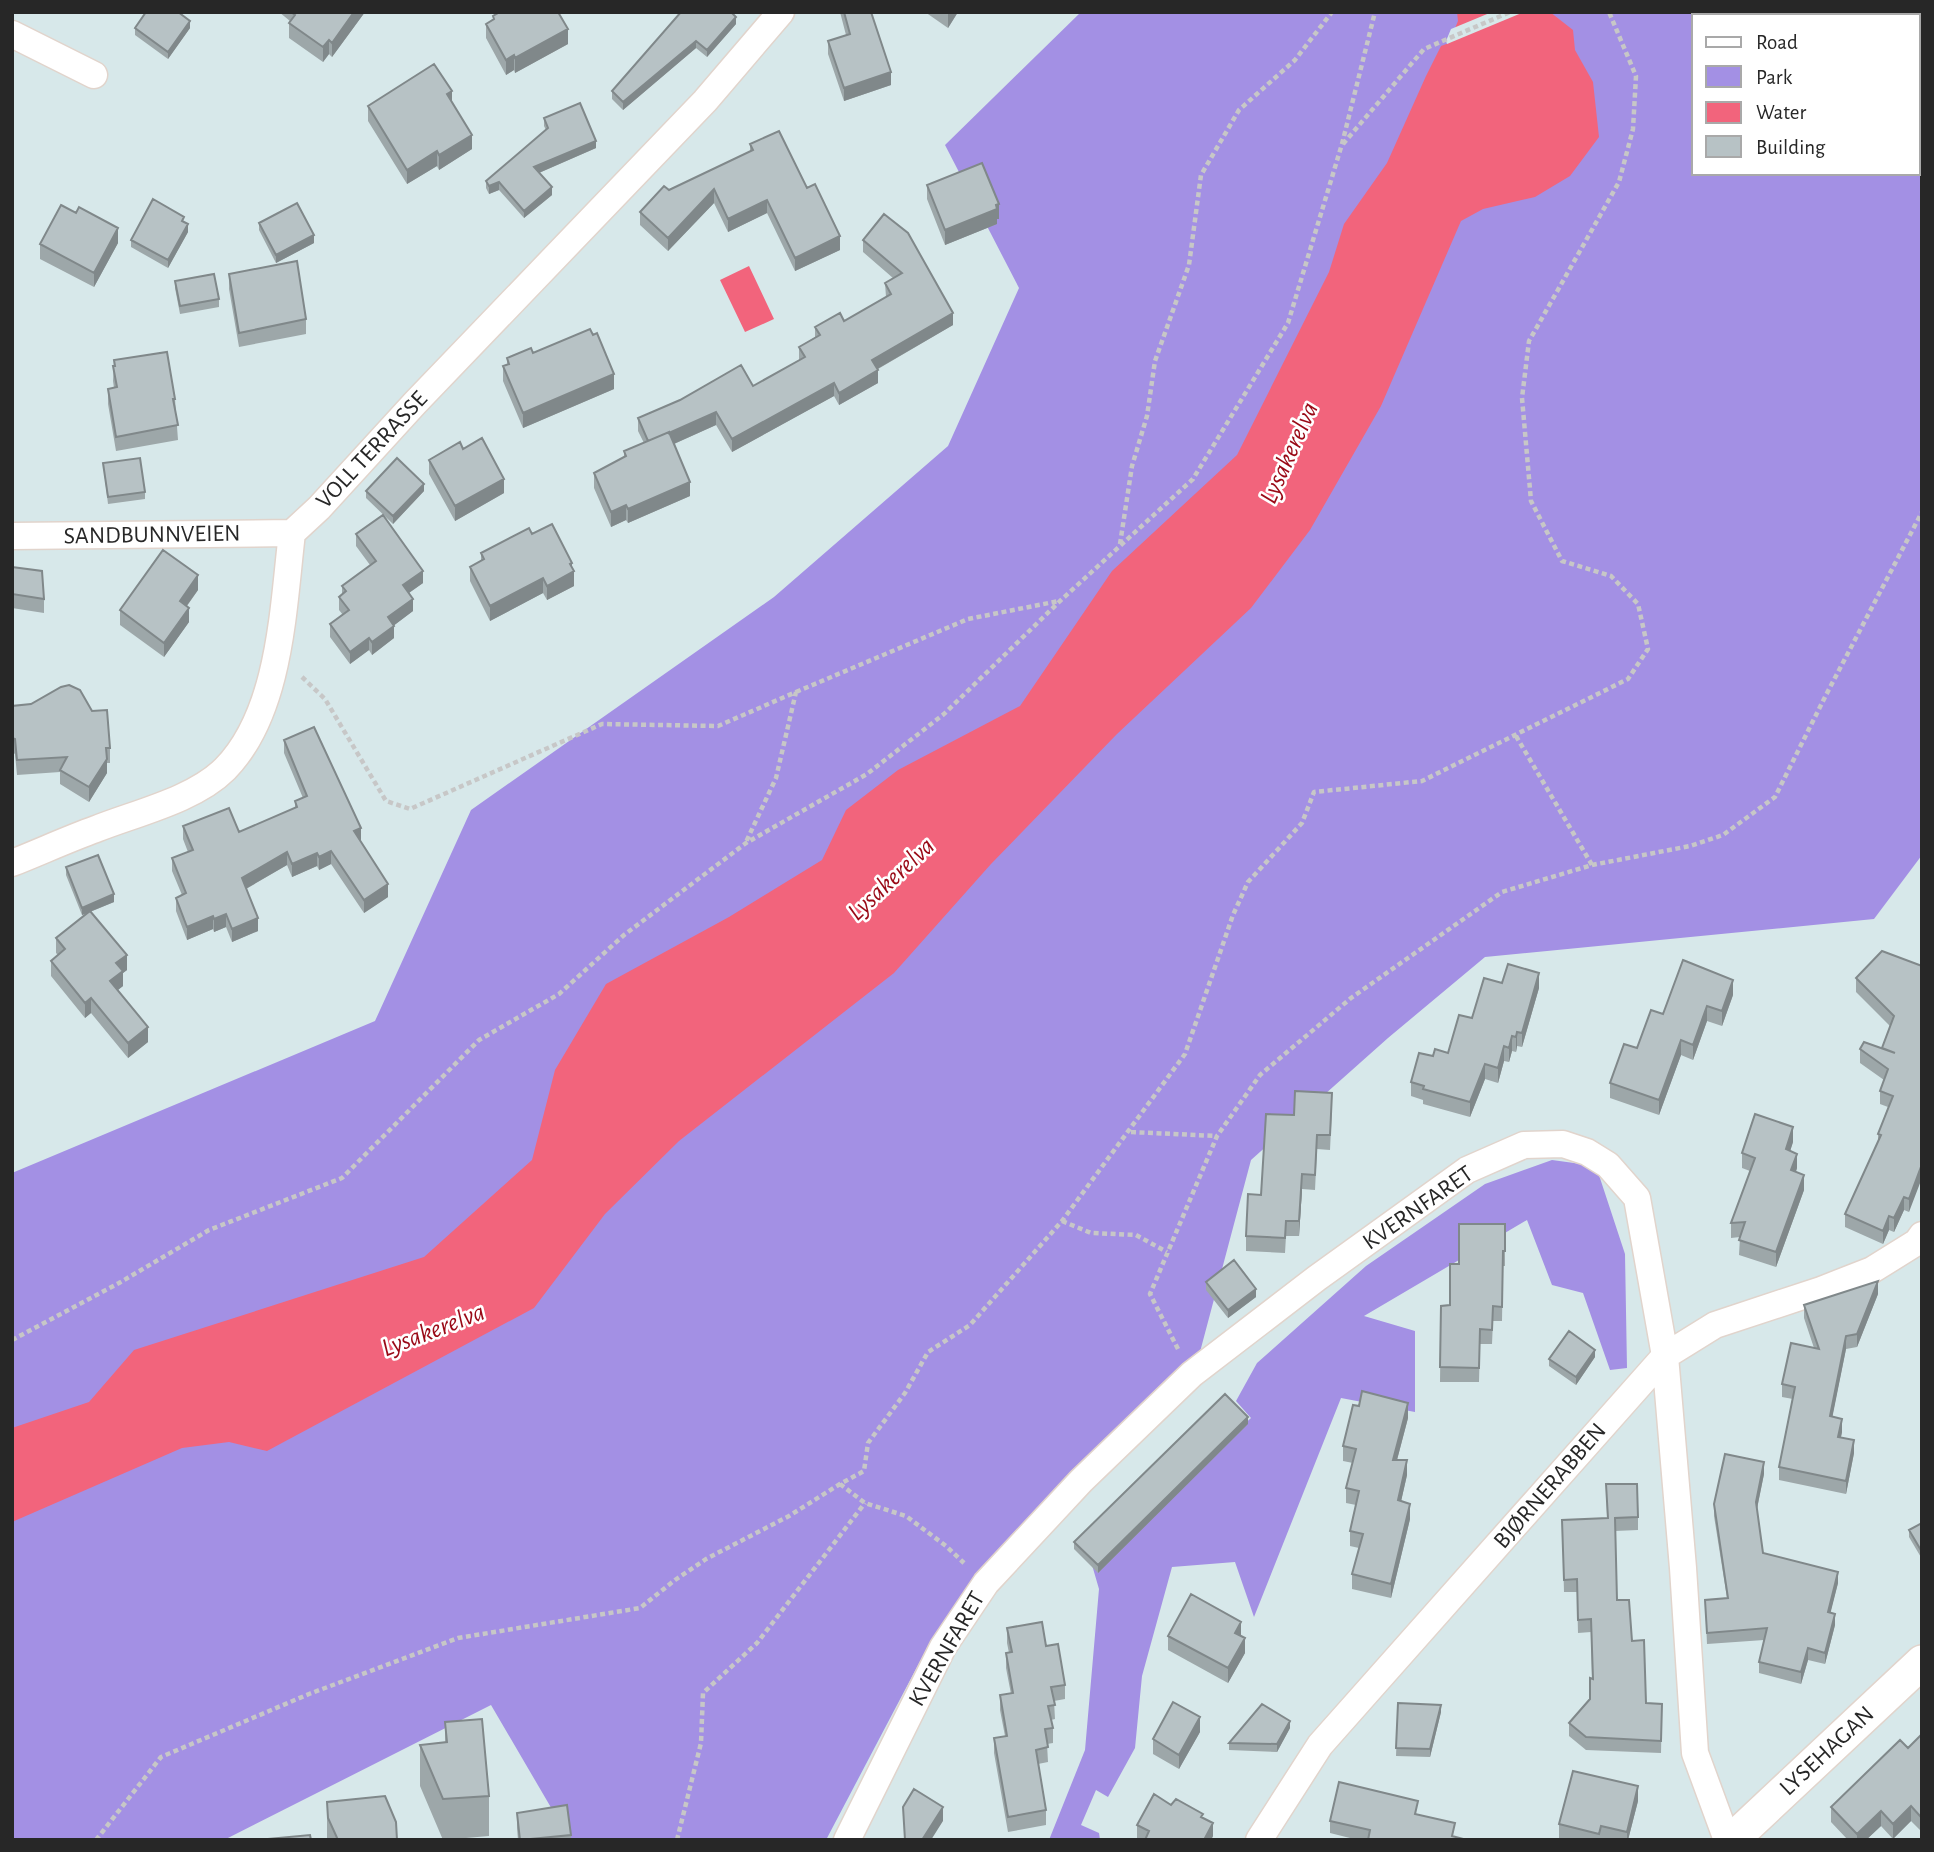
<svg xmlns="http://www.w3.org/2000/svg" width="1934" height="1852" font-family="'Alegreya Sans',sans-serif">
<style>
.green{fill:#a390e4;fill-rule:evenodd}
.water{fill:#f2647c}
.pier{fill:#d7e8ea}
.lines{fill:none;stroke-linecap:round;stroke-linejoin:round}
.minor-casing{stroke:#e1d4cc;stroke-width:29}
.tertiary-casing{stroke:#e1d4cc;stroke-width:36}
.path{stroke:#c7c7c7;stroke-width:4.5;stroke-dasharray:5 3.5;stroke-linecap:butt}
.minor{stroke:#fff;stroke-width:26}
.tertiary{stroke:#fff;stroke-width:33}
.wall{fill:#9da7a9}
.shaded-wall{fill:#80888a}
.building{fill:#b7c2c5;stroke:#80888a;stroke-width:2}
.labels{text-anchor:middle;dominant-baseline:central;stroke-width:5;stroke-linejoin:round;paint-order:stroke}
.street-label{font-size:24px;fill:#272727;stroke:#fff}
.water-label{font-size:26px;font-style:italic;fill:#990916;stroke:#fff}
</style>
<rect width="100%" height="100%" fill="#d7e8ea"/>
<path class="green" d="M1081 12H1922V855L1874 919 1485 957 1388 1038 1251 1160 1196 1367 1081 1481 927 1648 826 1840H570L491 1705 224 1840H12V1173L375 1021 471 810 774 597 948 446 1019 288 945 145ZM1694 16H1918V173H1694Z
M1552 1160 1596 1166 1625 1254 1627 1368 1610 1370 1583 1293 1552 1285 1527 1220 1364 1316 1415 1331V1412L1341 1398 1254 1617 1235 1562 1172 1567 1142 1676 1135 1748 1108 1797 1096 1790 1081 1825 1099 1833 1100 1840H1049L1085 1750 1099 1589 1092 1565 1251 1418 1236 1401 1257 1363 1366 1266 1485 1184Z"/>
<path class="water" d="M1457 12H1550L1573 30 1575 50 1593 82 1599 137 1570 176 1535 197 1483 209 1461 221 1381 406 1310 530 1251 608 1117 734 991 864 894 973 679 1141 605 1214 534 1308 267 1451 229 1442 182 1448 12 1522V1428L89 1402 134 1350 424 1257 532 1160 555 1070 606 984 729 917 822 860 846 810 898 770 1020 706 1112 571 1237 455 1329 272 1344 224 1387 163 1426 76 1441 46 1449 43 1458 21Z
M749 266 774 319 745 332 720 280Z"/>
<path class="pier" d="M1492 12H1524L1447 44 1446 41 1451 29Z"/>
<g class="lines">
<defs>
<path id="minor" d="M12 34 94 75
M12 536 292 533
M12 863C40 852 68 839 96 829 136 813 194 800 225 769 281 712 283 607 292 533L319 508 415 403 705 101 781 12
M847 1840 943 1647 986 1583 1081 1481 1192 1374 1317 1278 1467 1170 1524 1145 1563 1144 1587 1152 1608 1165 1637 1198 1665 1356 1683 1568 1695 1753 1727 1840
M1259 1840 1320 1745 1665 1356 1715 1325 1821 1290 1872 1270 1917 1242 1922 1235"/>
<path id="tertiary" d="M1732 1840 1922 1662"/>
</defs>
<use href="#minor" class="minor-casing"/>
<use href="#tertiary" class="tertiary-casing"/>
<path class="path" d="M1343 144 1424 49 1510 12
M1120 544 1132 466 1147 416 1155 361 1189 265 1201 175 1239 110 1295 60 1332 12
M302 677 325 699 386 801 410 809 602 724 718 726 796 692 776 778 746 842
M796 692 968 619 1059 601
M1516 736 1592 865
M1131 1132 1217 1136
M1062 1221 1091 1233 1136 1235 1167 1252
M12 1340 119 1283 209 1230 342 1178 479 1040 559 994 624 935 746 843 867 774 944 714 1060 601 1193 479 1288 323 1342 144 1375 12
M1178 1349 1150 1294 1217 1136 1260 1075 1351 998 1502 892 1592 865 1690 846 1723 835 1775 797 1826 695 1922 512
M840 1484 865 1503 906 1516 946 1546 964 1563
M96 1840 161 1757 309 1694 458 1638 640 1608 675 1580 706 1559 789 1516 840 1484 864 1471 868 1443 905 1393 928 1352 970 1325 1062 1221 1185 1054 1233 915 1248 882 1302 823 1314 792 1422 781 1628 679 1648 649 1638 604 1611 576 1562 561 1531 501 1522 398 1529 341 1619 182 1633 129 1636 76 1609 12
M677 1840 701 1743 703 1693 757 1643 865 1503"/>
<use href="#minor" class="minor"/>
<use href="#tertiary" class="tertiary"/>
</g>
<path class="wall" d="M279 12H365L332 57 329 54 323 62 289 38V23L290 21Z
M681 12 736 24 707 57 696 48 623 110 612 99V91Z
M840 12H871L891 85 844 101 828 54V41L846 35Z
M925 12H958L948 28Z
M493 16 568 44 515 73 514 70 506 75 486 38V24L493 20Z
M135 28H190L168 59 135 35Z
M452 102 472 149 439 170 437 166 407 184 368 121V106Z
M544 118 596 148 539 173 552 195 524 218 499 190 489 194 486 188V181L546 130 544 126Z
M750 144 807 188 840 250 795 271 767 213 728 232 714 203 668 251 640 225V212L669 190 750 151Z
M927 185 999 219H997V224L945 245 927 199Z
M76 213 118 243 94 287 40 259V244Z
M884 214 953 325 878 369V383L839 405 834 396 732 452 716 425 674 444 690 496 628 523 626 520 611 527 594 488V473L624 457V451L644 443 638 431V418L753 386 799 360V347L815 337V327L844 321 886 297 885 283 893 278 863 252V240Z
M184 222 188 232 168 268 131 247V240Z
M259 223 314 243 276 263 259 230Z
M229 274 306 319V334L239 347 229 289Z
M175 281 219 299V307L180 314 175 288Z
M533 353 614 389 523 428 503 381V366L507 365V358Z
M114 360 175 399 178 440 116 451 108 404V389L114 388 113 381Z
M463 449 504 493 455 521 429 474V460Z
M103 463 145 492V499L108 504Z
M366 491H424L393 524 366 498Z
M356 534 423 583 409 593 413 611 394 625V638L372 655 369 650 350 664 330 637V624L343 615 339 610V597L342 595V586L370 565 356 546Z
M532 534 572 568 574 586 547 600 543 593 490 621 470 581V567L481 561V553Z
M12 567 44 599V613L12 608Z
M198 590 187 606 189 622 164 657 120 625V610Z
M31 704 110 748V763H107V773L89 802 60 784V772L17 775 15 754 12 752V706Z
M284 740 360 842 388 897 364 913 331 864 319 870 317 866 292 877 287 865 246 889 258 931 232 942 226 927 214 932 213 929 187 940 176 911V898L182 895 172 871V858L188 852 183 839V826L239 832 295 808V801L303 798 284 753Z
M66 867 114 902 90 912 127 970 123 973V986L118 990 148 1042 128 1058 91 1013 85 1018 51 976V961L58 955 56 953V938L86 914 82 915 66 875Z
M1922 966 1909 1212 1904 1210 1894 1232 1889 1230 1883 1244 1845 1227V1214L1878 1141V1134L1888 1107 1880 1104V1091L1884 1080 1860 1063V1049L1882 1048 1890 1026 1856 992V978Z
M1502 983 1539 988 1522 1047 1517 1046 1516 1052 1512 1051 1509 1062 1504 1061 1498 1083 1485 1079 1470 1117 1423 1104V1100L1411 1096V1082L1433 1056 1448 1053 1472 1018Z
M1733 995 1722 1026 1707 1021 1693 1060 1681 1055 1659 1115 1610 1098V1083L1663 1014Z
M1332 1108 1330 1150 1317 1149 1315 1190 1302 1189 1299 1236H1286L1285 1253 1246 1251V1236L1294 1115Z
M1793 1142 1790 1151 1797 1168 1796 1172 1804 1190 1776 1267 1739 1255 1740 1237 1731 1238V1223L1750 1171 1742 1168V1153Z
M1505 1224V1266H1503L1502 1321H1493L1492 1344H1480L1479 1382H1440L1441 1306 1450 1305 1459 1264Z
M1206 1282 1256 1297 1228 1318 1206 1290Z
M1878 1294 1857 1347 1846 1349 1832 1417 1842 1432 1841 1437 1854 1453 1846 1494 1779 1480V1467L1793 1399 1782 1397V1384L1814 1348 1804 1318V1305Z
M1595 1357 1576 1385 1549 1366V1359Z
M1408 1418 1397 1460 1407 1475 1401 1501 1410 1519 1391 1598 1352 1589V1574L1359 1548 1350 1546V1531L1356 1505 1346 1503V1488L1353 1463 1343 1461V1446Z
M1248 1424 1098 1573 1074 1549V1542Z
M1764 1474 1757 1509 1763 1553 1838 1583 1830 1613 1835 1625 1825 1664 1808 1660 1801 1684 1759 1673V1662L1764 1640 1707 1644 1705 1600 1727 1598 1714 1516V1504Z
M1606 1484 1638 1517V1530L1615 1531 1617 1600 1632 1641 1646 1703 1662 1704 1661 1753 1586 1750 1569 1736V1723L1590 1699 1592 1679 1591 1632 1578 1633 1577 1592H1564L1562 1520 1607 1518Z
M1922 1523V1559L1909 1537V1530Z
M1007 1628 1046 1646 1065 1685V1699L1054 1701 1055 1719 1051 1720 1053 1728V1743L1047 1744 1048 1762 1038 1764 1046 1810V1825L1008 1832 994 1753V1738L1005 1736 1000 1710V1695L1011 1694 1006 1668V1653H1009L1007 1643Z
M1168 1636 1245 1653 1228 1683 1168 1650Z
M1398 1703 1441 1712 1430 1757 1396 1756Z
M445 1722 489 1796V1836L443 1840 420 1786V1745L445 1743Z
M1290 1728 1277 1752 1229 1750V1743Z
M1200 1732 1179 1769 1153 1754V1739Z
M1922 1734V1829L1920 1830 1911 1821 1893 1839 1881 1826 1866 1840H1848L1831 1822V1807L1908 1748Z
M1638 1801 1628 1840H1564L1559 1839V1824Z
M327 1802 397 1840H327Z
M1171 1805 1203 1818 1213 1836 1211 1840H1139L1137 1839V1825Z
M517 1813 571 1835V1840H518L517 1828Z
M1418 1815 1455 1837 1467 1840H1358L1330 1833V1821Z"/>
<path class="shaded-wall" d="M354 12H365L332 57V43Z
M949 12H958L948 28V14Z
M736 17V24L707 57V50Z
M190 21V28L168 59V52Z
M568 29V44L515 73V58Z
M329 40V54L323 62V47Z
M696 41V48L623 110V102Z
M514 55V70L506 75V60Z
M891 72V85L844 101V88Z
M452 91V106L447 94Z
M472 135V149L439 170V155Z
M596 141V148L534 175V167Z
M437 151V166L407 184V170Z
M499 182V190L489 194V186Z
M552 187V195L524 218V211Z
M714 189V203L668 251V238Z
M767 200V213L728 232V219Z
M999 204V219H997V224L945 245V230Z
M188 224V232L168 268V260Z
M118 228V243L94 287V273Z
M314 235V243L276 263V255Z
M840 236V250L795 271V258Z
M953 313V325L872 372V360Z
M878 370V383L839 405V393Z
M614 374V389L523 428V413Z
M834 383V396L732 452V439Z
M716 412V425L649 455V442Z
M504 479V493L455 521V506Z
M690 482V496L628 523V509Z
M424 484V491L393 524V516Z
M626 505V520L611 527V512Z
M572 563V572L574 571V586L547 600V586Z
M423 571V583L403 597V585Z
M198 575V590L180 615V601Z
M543 578V593L490 621V606Z
M413 599V611L388 630V617Z
M189 608V622L164 657V643Z
M394 626V638L372 655V642Z
M369 638V650L350 664V652Z
M107 759V773L89 802V787Z
M361 828V841L354 831Z
M331 851V864L319 870V857Z
M287 852V865L242 891V878Z
M317 853V866L292 877V864Z
M388 884V897L364 913V900Z
M114 894V902L82 915V908Z
M226 914V927L214 932V919Z
M213 916V929L187 940V927Z
M258 918V931L232 942V929Z
M127 955V970L123 973V986L110 996V981L116 963Z
M1539 973V988L1522 1047V1033Z
M1733 980V995L1722 1026V1011Z
M91 998V1013L85 1018V1003Z
M1707 1006V1021L1693 1060V1045Z
M148 1027V1042L128 1058V1043Z
M1517 1032V1046L1516 1052V1037Z
M1512 1036V1051L1509 1062V1048Z
M1681 1040V1055L1659 1115V1100Z
M1504 1046V1061L1498 1083V1068Z
M1485 1064V1079L1470 1117V1102Z
M1793 1127V1142L1786 1164V1149Z
M1797 1154V1168L1791 1185V1170Z
M1922 1164V1178L1909 1212V1199Z
M1302 1174V1189L1299 1236V1221Z
M1804 1175V1190L1776 1267V1252Z
M1904 1197V1210L1894 1232V1218Z
M1889 1216V1230L1883 1244V1231Z
M1878 1281V1294L1857 1347V1334Z
M1256 1289V1297L1228 1318V1310Z
M1846 1336V1349L1830 1429V1416Z
M1595 1350V1357L1576 1385V1377Z
M1408 1403V1418L1393 1475V1460Z
M1248 1417V1424L1098 1573V1565Z
M1842 1419V1432L1838 1450V1437Z
M1854 1440V1453L1846 1494V1481Z
M1407 1460V1475L1398 1515V1500Z
M1764 1462V1474L1756 1513V1502Z
M1410 1504V1519L1391 1598V1584Z
M1838 1572V1583L1828 1623V1612Z
M1835 1614V1625L1825 1664V1653Z
M1241 1622V1637L1235 1633Z
M1245 1638V1653L1228 1683V1668Z
M1808 1648V1660L1801 1684V1672Z
M1441 1705V1712L1430 1757V1749Z
M1200 1717V1732L1179 1769V1755Z
M1290 1721V1728L1277 1752V1744Z
M1638 1786V1801L1628 1840H1627V1832Z
M1911 1806V1821L1893 1839V1824Z
M943 1807V1821L931 1840H922Z
M1881 1811V1826L1866 1840H1857V1834Z
M1922 1814V1829L1920 1830V1816Z
M1213 1823V1836L1211 1840H1204Z"/>
<path class="building" d="M146 12H178L190 21 168 52 135 28Z
M291 12H354L332 43 329 40 323 47 289 23 295 15Z
M500 12H558L568 29 515 58 514 55 506 60 486 24 494 19 493 16Z
M681 12H731L736 17 707 50 696 41 623 102 612 91Z
M844 12H871L891 72 844 88 828 41 850 34Z
M434 64 452 91 447 94 472 135 439 155 437 151 407 170 368 106Z
M580 103 596 141 534 167 552 187 524 211 499 182 489 186 486 181 548 128 544 118Z
M779 131 807 188 815 184 840 236 795 258 767 200 728 219 714 189 668 238 640 212 664 186 669 190 753 150 750 144Z
M982 163 999 204 996 205 997 209 945 230 927 185Z
M153 199 184 217 182 221 188 224 168 260 131 240Z
M297 203 314 235 276 255 259 223Z
M61 205 76 213 79 207 118 228 94 273 40 244Z
M884 214 908 233 953 313 872 360 878 370 839 393 834 383 732 439 716 412 669 433V432L648 441 638 418 680 400 741 365 753 386 805 357 799 347 820 335 815 327 840 313 844 321 891 294 885 283 902 273 863 240Z
M297 261 306 319 239 333 229 274Z
M214 274 219 299 180 306 175 281Z
M590 329 593 335 597 333 614 374 523 413 503 366 509 364 507 358 531 348 533 353Z
M167 352 175 399H173L178 425 116 437 108 389 117 387 113 366H115L114 360Z
M669 432 690 482 628 509 626 505 611 512 594 473 626 456 624 451Z
M482 438 504 479 455 506 429 460 460 442 463 449Z
M140 458 145 492 108 497 103 463Z
M397 458 424 484 393 516 366 491Z
M383 515 423 571 403 585 413 599 388 617 394 626 372 642 369 638 350 652 330 624 349 610 339 597 346 591 342 586 376 561 356 534Z
M552 524 572 563 570 564 574 571 547 586 543 578 490 606 470 567 484 559 481 553 529 528 532 534Z
M163 550 198 575 180 601 189 608 164 643 120 610Z
M12 567 42 571 44 599 12 594Z
M69 685 80 690 92 711 107 710 110 748H106L107 759 89 787 60 770 67 757 17 760 15 739 12 738V706L31 704 61 687Z
M314 727 361 828 354 831 388 884 364 900 331 851 319 857 317 853 292 864 287 852 242 878 258 918 232 929 226 914 214 919 213 916 187 927 176 898 186 893 172 858 193 850 183 826 229 808 239 832 297 807 295 801 307 796 284 740Z
M98 855 114 894 82 908 66 867Z
M90 911 127 955 116 963 123 971 110 981 148 1027 128 1043 91 998 85 1003 51 961 65 949 56 938Z
M1882 951 1922 966V1164L1909 1199 1904 1197 1894 1218 1889 1216 1883 1231 1845 1214 1881 1135 1878 1134 1893 1096 1880 1091 1888 1069 1860 1049 1864 1042 1895 1053 1882 1048 1894 1016 1856 978Z
M1683 960 1733 980 1722 1011 1707 1006 1693 1045 1681 1040 1659 1100 1610 1083 1624 1044 1637 1048 1651 1010 1663 1014Z
M1508 964 1539 973 1522 1033 1517 1032 1516 1037 1512 1036 1509 1048 1504 1046 1498 1068 1485 1064 1470 1102 1423 1089 1424 1086 1411 1082 1419 1053 1433 1056 1435 1049 1448 1053 1459 1015 1472 1018 1484 978 1502 983Z
M1295 1091 1332 1093 1330 1135H1317L1315 1175 1302 1174 1299 1221H1286L1285 1238 1246 1236 1248 1194 1261 1195 1266 1114 1294 1115Z
M1755 1114 1793 1127 1786 1149 1797 1154 1791 1170 1804 1175 1776 1252 1739 1240 1745 1222 1731 1223 1755 1158 1742 1153Z
M1459 1224H1505V1251H1503L1502 1307 1493 1306 1492 1330 1480 1329 1479 1368 1440 1367 1441 1306 1450 1305V1264H1459Z
M1234 1260 1256 1289 1228 1310 1206 1282Z
M1878 1281 1857 1334 1846 1336 1830 1416 1842 1419 1838 1437 1854 1440 1846 1481 1779 1467 1795 1387 1782 1384 1791 1343 1819 1349 1804 1305Z
M1569 1331 1595 1350 1576 1377 1549 1359Z
M1362 1391 1408 1403 1393 1460H1407L1398 1500 1410 1504 1391 1584 1352 1574 1363 1534 1350 1531 1359 1491 1346 1488 1356 1449 1343 1446 1353 1405 1359 1406Z
M1225 1394 1248 1417 1098 1565 1074 1542Z
M1725 1454 1764 1462 1756 1502 1763 1553 1838 1572 1828 1612 1835 1614 1825 1653 1808 1648 1801 1672 1759 1662 1767 1628 1707 1633 1705 1600 1728 1598 1714 1504Z
M1606 1484H1637L1638 1517 1615 1518 1617 1600H1629L1632 1641 1644 1640 1646 1703 1662 1704 1661 1741 1586 1737 1569 1723 1590 1699V1678L1593 1679 1591 1619 1578 1620 1577 1579 1564 1580 1562 1520 1608 1518Z
M1922 1523V1552L1909 1530Z
M1191 1594 1241 1622 1235 1633 1245 1638 1228 1668 1168 1636Z
M1042 1622 1046 1646 1058 1644 1065 1685 1051 1687 1055 1705 1048 1706 1053 1728 1045 1729 1048 1747 1036 1750 1046 1810 1008 1817 994 1738 1007 1736 1000 1695 1013 1693 1006 1653 1012 1652 1007 1628Z
M1173 1702 1200 1717 1179 1755 1153 1739Z
M1398 1703 1441 1705 1430 1749 1396 1748Z
M1262 1704 1290 1721 1277 1744 1229 1743Z
M482 1719 489 1796 443 1799 420 1745 447 1742 445 1722Z
M1922 1734V1814L1920 1816 1911 1806 1893 1824 1881 1811 1857 1834 1831 1807 1900 1740 1908 1748Z
M1573 1771 1638 1786 1627 1832 1601 1826 1599 1834 1559 1824Z
M1339 1782 1418 1801 1415 1814 1455 1823 1452 1836 1467 1840H1368L1370 1830 1330 1821Z
M914 1789 943 1807 922 1840H905L903 1807Z
M1154 1794 1171 1805 1176 1799 1203 1814 1201 1817 1213 1823 1204 1840H1145L1149 1831 1137 1825Z
M385 1796 396 1822 397 1840H338L328 1818 327 1802Z
M567 1805 571 1835 520 1840 517 1813Z
M310 1835 311 1840H257Z"/>
<g class="labels">
<g class="street-label">
<text transform="translate(372 450) rotate(-47)">VOLL TERRASSE</text>
<text transform="translate(152 535) rotate(-1)">SANDBUNNVEIEN</text>
<text transform="translate(1418 1208) rotate(-35)">KVERNFARET</text>
<text transform="translate(1550 1486) rotate(-49)">BJØRNERABBEN</text>
<text transform="translate(947 1649) rotate(-60)">KVERNFARET</text>
<text transform="translate(1827 1751) rotate(-43)">LYSEHAGAN</text>
</g>
<g class="water-label">
<text transform="translate(1289 453) rotate(-66)">Lysakerelva</text>
<text transform="translate(891 879) rotate(-43)">Lysakerelva</text>
<text transform="translate(433 1330) rotate(-21)">Lysakerelva</text>
</g>
</g>
<rect width="1934" height="1852" fill="none" stroke="#272727" stroke-width="28"/>
<rect x="1692" y="14" width="228" height="161" fill="#ffffff" stroke="#a9a9a9" stroke-width="2"/>
<rect x="1706" y="37" width="35" height="10" fill="#ffffff" stroke="#a9a9a9" stroke-width="2"/>
<text x="1756" y="49" font-size="21" fill="#272727">Road</text>
<rect x="1706" y="66" width="35" height="21" fill="#a390e4" stroke="#a9a9a9" stroke-width="2"/>
<text x="1756" y="84" font-size="21" fill="#272727">Park</text>
<rect x="1706" y="102" width="35" height="21" fill="#f2647c" stroke="#a9a9a9" stroke-width="2"/>
<text x="1756" y="119" font-size="21" fill="#272727">Water</text>
<rect x="1706" y="136" width="35" height="21" fill="#b7c2c5" stroke="#a9a9a9" stroke-width="2"/>
<text x="1756" y="154" font-size="21" fill="#272727">Building</text>
</svg>
